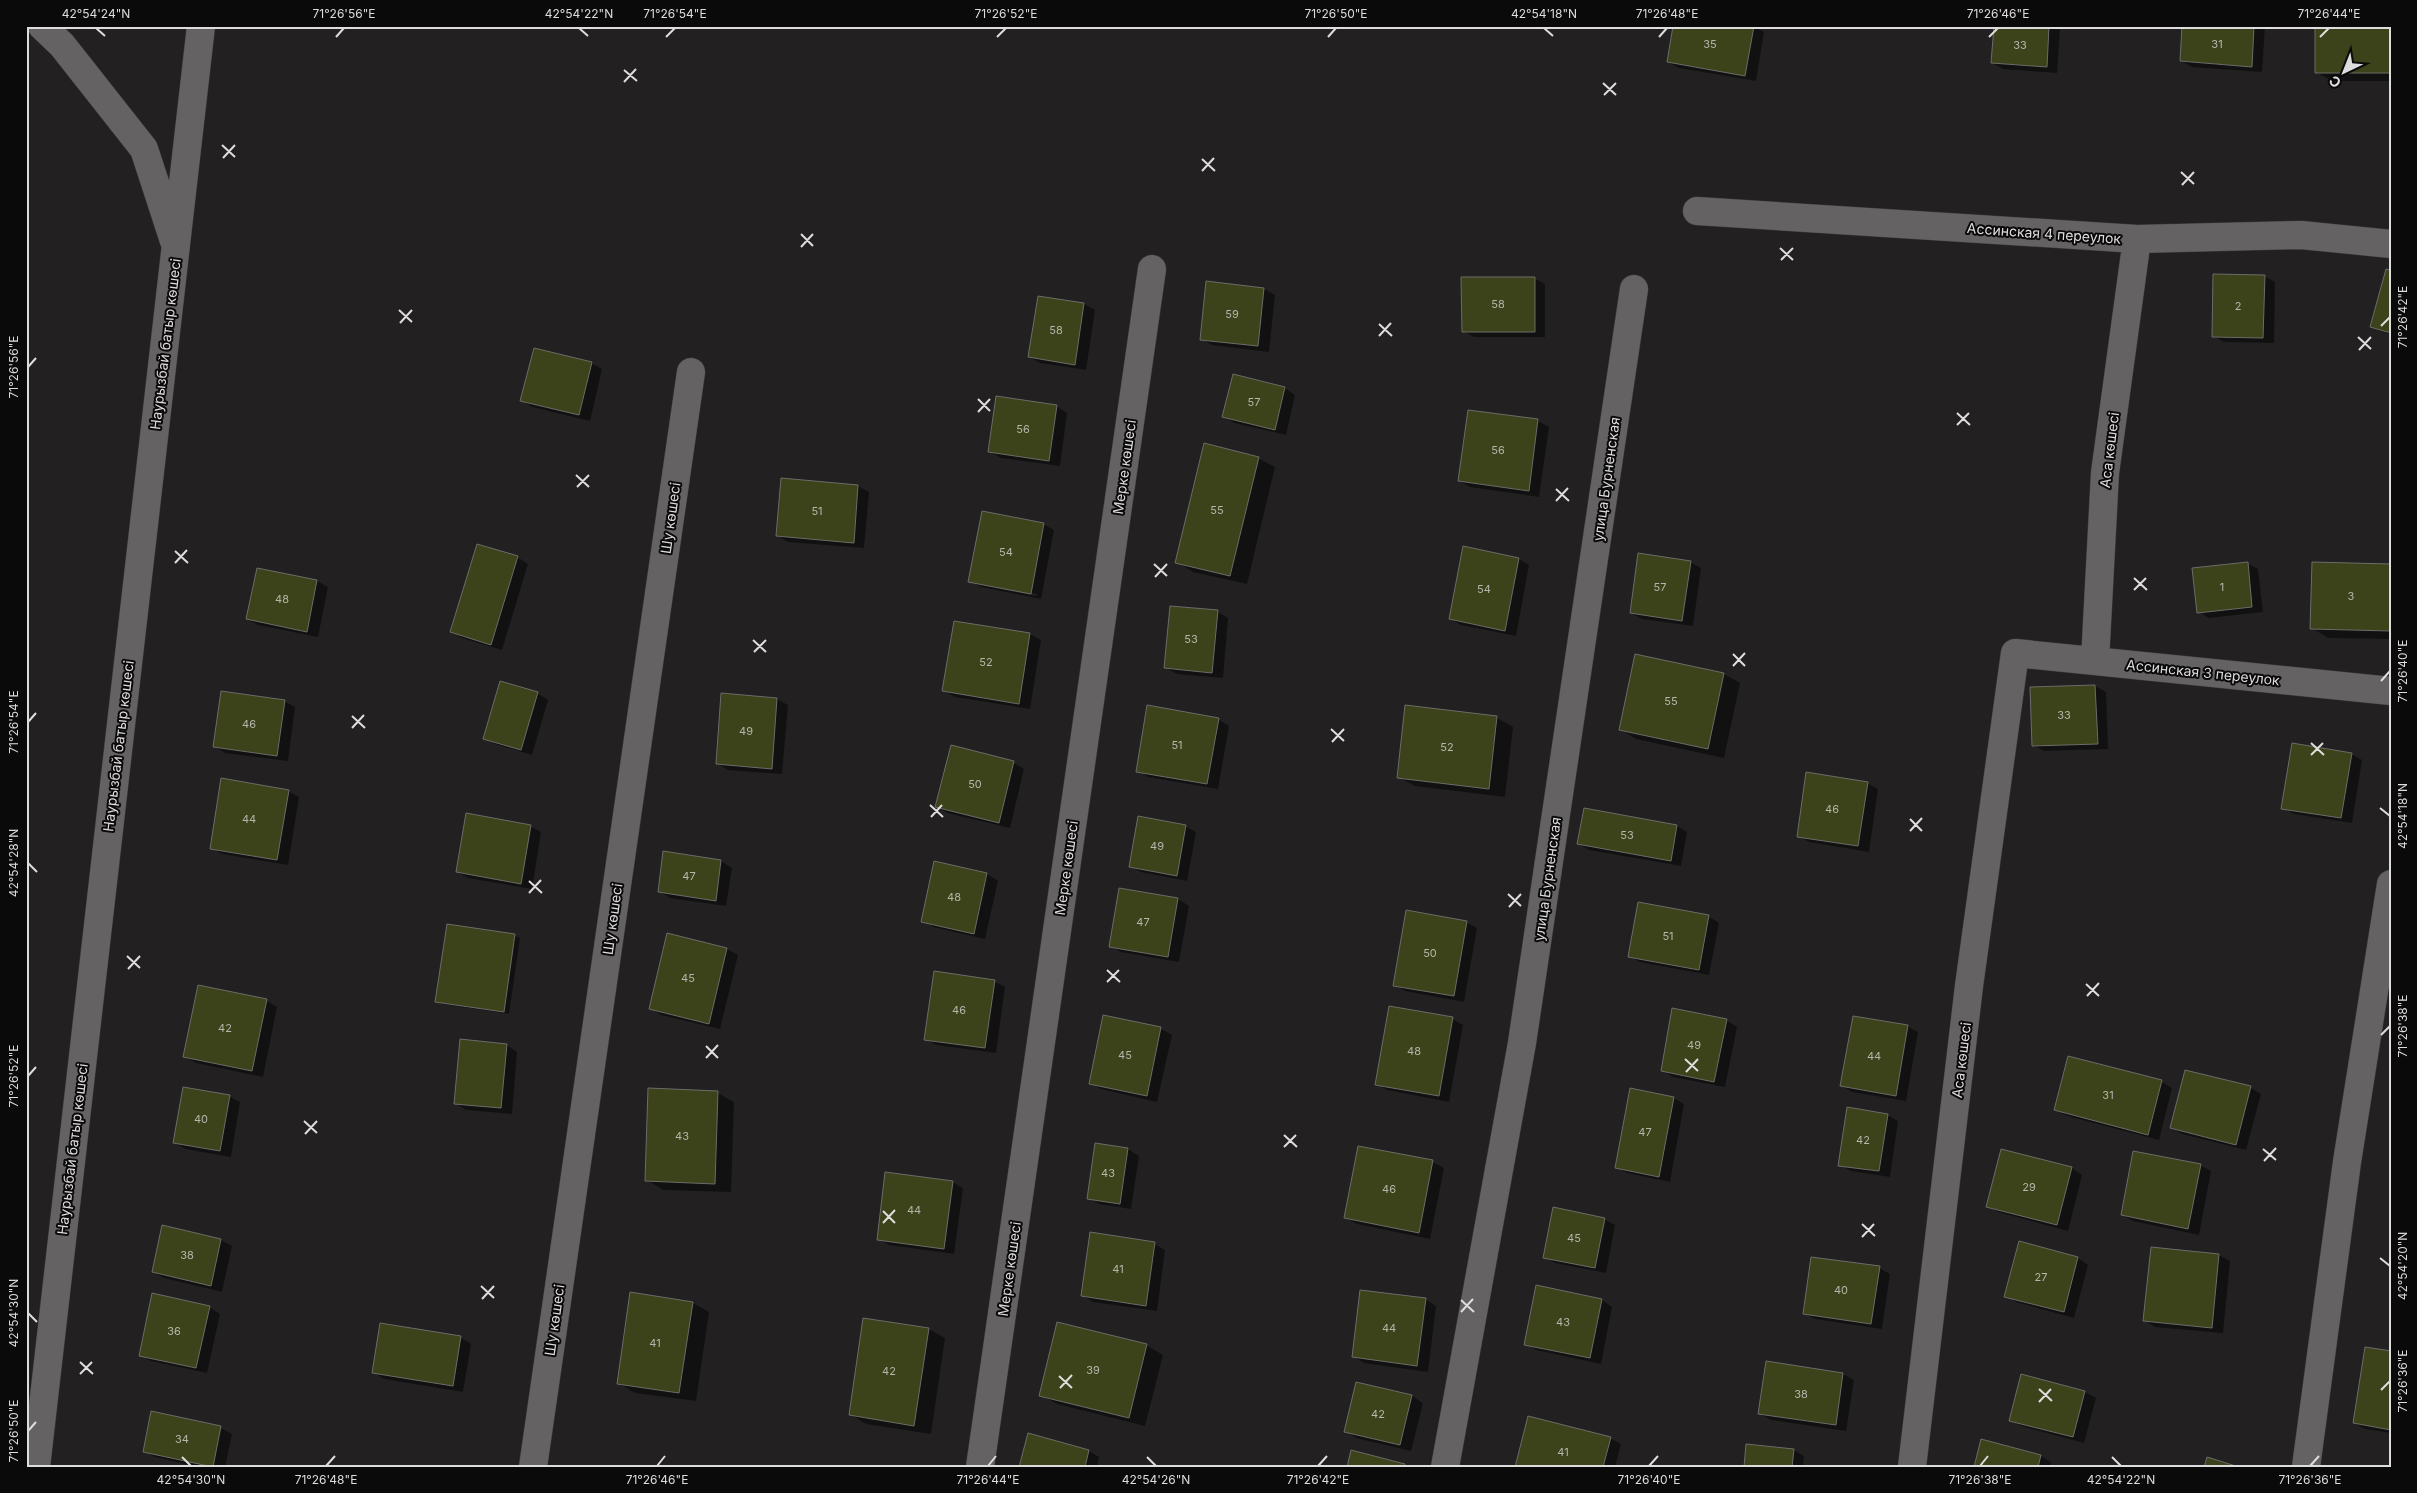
<svg xmlns="http://www.w3.org/2000/svg" width="2417" height="1493" font-family="Inter,sans-serif">
<style>
.shadow{fill:#0007;fill-rule:evenodd}
.building{fill:#3c4219;stroke:#6c6c69}
.lines{fill:none;stroke-linecap:round;stroke-linejoin:round}
.minor-casing{stroke:#3e3c3d;stroke-width:29}
.minor{stroke:#656263;stroke-width:28}
.ticks{fill:none;stroke:#dedcdd;stroke-width:2}
.labels{text-anchor:middle;dominant-baseline:central;stroke-width:4;stroke-linejoin:round;paint-order:stroke}
.number-label{font-size:11px;fill:#b6b6ac}
.street-label{font-size:14px;fill:#dedcdd;stroke:#0b0a0b}
.neatline{fill:none;stroke:#dedcdd;stroke-width:2}
.ticks-label{font-size:12px;text-anchor:middle;fill:#dedcdd}
</style>
<rect width="100%" height="100%" fill="#232021"/>
<path class="shadow" d="M1753 26 1764 32 1756 81 1679 68 1668 62Z
M1995 26 2060 28 2057 73 2003 69 1992 63Z
M2184 26H2265L2262 72 2192 67 2181 61Z
M2391 26V81H2332L2316 72Z
M2391 272V335L2372 327Z
M2264 276 2275 282 2274 343 2224 342 2213 336Z
M1534 278 1545 284V337H1474L1463 331Z
M1264 289 1275 295 1269 352 1212 345 1201 339Z
M1039 297 1084 304 1095 310 1086 370 1040 363 1029 357Z
M591 363 602 369 590 421 532 407 522 401Z
M1285 388 1295 395 1286 435 1234 423 1224 416Z
M1056 406 1067 413 1060 466 1001 458 990 452Z
M1469 411 1538 421 1549 427 1539 497 1470 487 1459 481Z
M1258 458 1275 467 1247 584 1193 572 1177 562Z
M858 486 869 492 864 548 788 542 778 536Z
M1043 524 1054 530 1041 599 981 587 970 581ZM980 583 1037 594 1036 596 980 585Z
M517 557 528 564 502 650 462 638 452 632Z
M1519 559 1529 565 1516 636 1461 625 1450 619Z
M1690 562 1701 568 1693 626 1642 619 1631 613Z
M2247 563 2258 569 2263 612 2209 618 2199 612Z
M2391 565V639L2328 638 2312 628Z
M258 569 317 581 328 587 318 637 258 625 247 619Z
M1218 612 1228 618 1223 678 1177 674 1166 668Z
M1030 634 1041 640 1030 709 955 697 944 691Z
M1724 674 1740 683 1724 758 1636 739 1620 729Z
M2095 686 2106 692 2108 749 2044 751 2033 745 2031 688Z
M537 693 548 700 532 755 495 744 484 738Z
M777 699 788 705 782 774 728 770 717 763Z
M284 701 295 707 288 761 225 753 215 747Z
M1406 706 1497 718 1513 727 1505 797 1415 786 1398 777Z
M1218 719 1229 726 1218 789 1148 777 1138 771Z
M2351 754 2362 760 2352 823 2294 814 2283 808Z
M1014 763 1024 769 1010 828 947 813 937 806Z
M1867 783 1878 789 1869 852 1809 842 1798 836Z
M288 791 299 797 288 865 222 854 211 848Z
M530 826 541 832 532 889 468 878 457 872Z
M1185 826 1196 832 1187 881 1141 872 1130 866Z
M1677 826 1687 832 1681 866 1589 850 1579 844Z
M664 853 721 861 732 868 726 906 670 898 659 891Z
M935 863 987 874 998 881 985 939 933 927 923 921Z
M1178 899 1189 906 1179 962 1121 952 1110 946Z
M1708 916 1719 923 1709 975 1640 962 1629 956Z
M1466 922 1477 928 1464 1002 1405 991 1394 985Z
M448 926 515 936 520 938 509 1014 442 1004 437 1001Z
M668 934 727 949 738 955 720 1029 661 1015 651 1008Z
M994 981 1005 987 996 1053 936 1045 926 1039Z
M199 986 267 1001 277 1007 263 1077 196 1063 185 1057Z
M1104 1016 1161 1029 1172 1035 1157 1102 1101 1089 1090 1083Z
M1452 1019 1463 1025 1449 1102 1387 1090 1376 1084Z
M1726 1020 1737 1027 1725 1087 1673 1077 1662 1070Z
M1907 1026 1918 1032 1906 1101 1852 1092 1842 1086Z
M507 1045 517 1052 512 1114 466 1110 455 1103Z
M2162 1082 2172 1088 2159 1140 2067 1116 2056 1110Z
M2251 1088 2261 1094 2246 1150 2182 1134 2171 1128Z
M650 1090 718 1093 734 1102 731 1192 663 1190 647 1180Z
M229 1096 240 1102 231 1157 185 1149 175 1143Z
M1674 1098 1684 1104 1670 1182 1627 1173 1616 1167Z
M1887 1115 1898 1121 1890 1177 1851 1171 1840 1165Z
M1096 1144 1128 1149 1139 1156 1131 1209 1099 1204 1089 1198Z
M1359 1147 1433 1162 1444 1168 1430 1239 1357 1224 1346 1218Z
M2200 1165 2211 1171 2199 1235 2133 1221 2122 1215Z
M2072 1168 2082 1175 2068 1231 1998 1212 1987 1206Z
M952 1182 963 1188 954 1254 889 1245 878 1239Z
M1604 1219 1615 1225 1606 1273 1555 1263 1544 1257Z
M163 1226 221 1240 232 1246 222 1292 164 1278 153 1272Z
M1154 1244 1165 1250 1157 1311 1093 1302 1082 1295Z
M2152 1248 2219 1255 2230 1261 2223 1333 2155 1327 2145 1321Z
M2078 1258 2088 1265 2074 1318 2016 1302 2006 1296Z
M1879 1268 1890 1274 1882 1329 1815 1319 1804 1313Z
M1425 1299 1436 1306 1428 1372 1364 1363 1353 1356Z
M1602 1300 1612 1307 1601 1364 1536 1350 1526 1344Z
M693 1303 709 1312 696 1401 635 1393 618 1383Z
M209 1307 220 1314 207 1373 151 1361 140 1355Z
M929 1329 945 1338 931 1434 866 1424 850 1414Z
M460 1337 471 1344 463 1392 384 1379 373 1372Z
M1146 1345 1163 1355 1145 1426 1057 1404 1041 1395Z
M2391 1353V1433L2365 1429 2354 1423Z
M1767 1363 1843 1374 1854 1380 1846 1431 1771 1420 1760 1414Z
M2021 1376 2085 1392 2096 1398 2084 1443 2021 1426 2010 1420Z
M1357 1383 1412 1396 1423 1403 1411 1451 1356 1438 1346 1431Z
M152 1413 221 1428 232 1434 225 1467H198L155 1457 144 1451Z
M1610 1438 1621 1444 1615 1467H1517Z
M1794 1450 1804 1456 1803 1467H1745Z
M1089 1451 1099 1457 1097 1467H1020Z
M2041 1456 2051 1462 2050 1467H1975Z"/>
<path class="building" d="M1673 26H1754L1745 76 1667 62Z
M1994 26H2049L2047 67 1991 63Z
M2182 26H2254L2252 67 2180 61Z
M2315 26H2391V73H2315Z
M2386 269 2391 270V333L2370 327Z
M2213 274 2265 275 2263 338 2212 337Z
M1461 277H1535V332H1462Z
M1206 281 1264 288 1258 346 1200 340Z
M1038 296 1084 303 1075 365 1028 357Z
M534 348 592 362 579 415 520 401Z
M1233 374 1285 387 1275 430 1222 417Z
M996 396 1057 405 1049 461 988 452Z
M1468 410 1538 419 1529 491 1458 481Z
M1204 443 1259 457 1230 576 1175 563Z
M781 478 858 485 854 543 776 536Z
M982 511 1044 523 1031 594 968 582Z
M477 544 518 556 491 645 450 632Z
M1463 546 1519 558 1505 631 1449 619Z
M1638 553 1691 561 1682 621 1630 613Z
M2248 562 2252 607 2197 613 2192 568Z
M2312 562 2391 564V631L2310 629Z
M257 568 317 580 307 632 246 619Z
M1170 606 1218 610 1212 673 1164 668Z
M954 621 1030 633 1019 704 942 691Z
M1635 654 1724 673 1708 749 1619 730Z
M500 681 538 692 521 750 483 739Z
M2095 685 2098 744 2032 746 2030 687Z
M221 691 285 700 277 756 213 747Z
M721 693 777 698 772 769 716 764Z
M1147 705 1219 718 1207 784 1136 772Z
M1405 705 1497 716 1489 789 1397 778Z
M2292 743 2352 753 2341 818 2281 809Z
M951 745 1014 761 999 823 935 807Z
M1806 772 1868 782 1858 846 1797 837Z
M221 778 289 790 277 860 210 849Z
M1584 808 1677 825 1671 861 1577 844Z
M466 813 531 825 521 884 456 872Z
M1138 816 1186 825 1177 876 1129 867Z
M663 851 721 860 716 901 658 892Z
M934 861 987 873 974 934 921 922Z
M1119 888 1178 898 1168 957 1109 947Z
M1638 902 1709 915 1699 970 1628 957Z
M1406 910 1467 921 1454 996 1393 986Z
M447 924 515 934 504 1012 435 1002Z
M667 933 727 948 709 1024 649 1009Z
M934 971 995 980 985 1048 924 1040Z
M198 985 267 999 252 1071 183 1057Z
M1389 1006 1453 1017 1439 1096 1375 1085Z
M1672 1008 1727 1019 1714 1082 1661 1071Z
M1103 1015 1161 1027 1147 1096 1089 1084Z
M1853 1016 1908 1025 1896 1096 1840 1086Z
M460 1039 507 1044 501 1108 454 1104Z
M2068 1056 2162 1080 2148 1135 2054 1110Z
M2185 1070 2251 1086 2236 1145 2170 1128Z
M183 1087 230 1095 220 1151 173 1143Z
M648 1088 718 1091 715 1184 645 1181Z
M1630 1088 1674 1097 1659 1177 1615 1168Z
M1847 1107 1888 1114 1879 1171 1838 1166Z
M1095 1143 1128 1148 1120 1204 1087 1199Z
M1358 1146 1433 1160 1419 1233 1344 1218Z
M2001 1149 2072 1167 2057 1225 1986 1207Z
M2133 1151 2201 1164 2188 1229 2121 1215Z
M885 1172 953 1181 944 1249 877 1240Z
M1553 1207 1605 1218 1595 1268 1543 1258Z
M162 1225 221 1239 211 1286 152 1272Z
M1090 1232 1155 1242 1146 1306 1081 1296Z
M2019 1241 2078 1257 2064 1312 2004 1297Z
M2151 1247 2219 1254 2212 1328 2143 1321Z
M1811 1257 1880 1266 1871 1324 1803 1314Z
M1536 1285 1602 1299 1590 1358 1524 1345Z
M1360 1290 1426 1298 1417 1366 1352 1357Z
M630 1292 693 1302 679 1393 617 1384Z
M152 1293 210 1306 196 1368 139 1356Z
M863 1318 929 1328 914 1426 849 1415Z
M1057 1322 1147 1344 1129 1418 1039 1396Z
M380 1323 461 1336 453 1386 372 1373Z
M2365 1347 2391 1351V1430L2353 1423Z
M1766 1361 1843 1373 1836 1425 1758 1414Z
M2021 1374 2085 1391 2073 1437 2009 1421Z
M1356 1382 1412 1395 1400 1445 1344 1432Z
M151 1411 221 1426 213 1467 143 1452Z
M1528 1416 1611 1437 1603 1467H1515Z
M1028 1433 1089 1450 1085 1467H1019Z
M1981 1439 2041 1455 2038 1467H1974Z
M1746 1444 1794 1449 1792 1467H1744Z
M1351 1450 1405 1464 1404 1467H1347Z
M2207 1457 2239 1467H2204Z"/>
<g class="lines">
<defs>
<path id="minor" d="M42 26 62 45 144 149 174 241
M1697 211 2137 239 2301 235 2391 244
M2095 661 2105 473 2137 239
M36 1467 201 26
M533 1467 691 372
M980 1467 1152 269
M1445 1467 1522 1043 1634 289
M1912 1467 1969 986 2015 653 2391 691
M2306 1467 2347 1162 2391 884"/>
</defs>
<use href="#minor" class="minor-casing"/>
<use href="#minor" class="minor"/>
</g>
<path class="ticks" d="M96 28 105 36M579 28 588 36M1544 28 1553 36M336 37 344 28M666 37 675 28M997 37 1006 28M1328 37 1336 28M1659 37 1667 28M1989 37 1998 28M2320 37 2329 28M624 70 637 81M624 82 636 69M1603 83 1616 95M1604 95 1616 83M222 145 235 157M223 158 235 145M1202 159 1215 171M1202 171 1214 158M2181 172 2194 184M2182 185 2194 172M801 234 813 246M801 247 813 234M1780 248 1793 260M1781 260 1793 248M399 310 412 322M400 323 412 310M1379 324 1392 336M2381 326 2390 317M1379 336 1391 323M2358 337 2371 349M2359 350 2371 337M28 367 36 358M978 399 990 411M978 412 990 399M1957 413 1970 425M1957 425 1969 413M576 475 589 487M577 487 589 475M1556 489 1569 501M1556 501 1568 488M175 551 188 563M175 563 187 550M1154 564 1167 576M1155 577 1167 564M2134 578 2147 590M2134 590 2146 578M753 640 766 652M754 652 766 640M1733 654 1745 666M1733 666 1745 653M2381 681 2390 671M352 716 365 728M28 722 36 713M352 728 364 715M1331 729 1344 741M1332 742 1344 729M2311 743 2324 755M2311 755 2323 743M930 805 943 817M2380 808 2390 816M931 817 942 805M1910 819 1922 831M1910 831 1922 818M28 863 37 872M529 881 542 893M529 893 541 880M1508 894 1521 906M1509 907 1521 894M127 956 140 968M128 969 140 956M1107 970 1120 982M1107 982 1119 970M2086 984 2099 996M2087 996 2099 983M2381 1035 2390 1026M706 1046 718 1058M706 1058 718 1045M1685 1059 1698 1071M1686 1072 1698 1059M28 1076 36 1067M304 1121 317 1133M305 1134 317 1121M1284 1135 1297 1147M1284 1147 1296 1135M2263 1149 2276 1160M2264 1161 2276 1148M883 1211 895 1223M883 1223 895 1210M1862 1224 1875 1236M1862 1237 1874 1224M2380 1258 2390 1266M481 1286 494 1298M482 1299 494 1286M1461 1300 1474 1312M1461 1312 1473 1299M28 1313 37 1322M80 1362 93 1374M80 1374 92 1362M1059 1376 1072 1388M1060 1388 1072 1375M2039 1389 2052 1401M2381 1390 2390 1381M2039 1402 2051 1389M28 1431 36 1422M182 1457 191 1466M1147 1457 1156 1466M2112 1457 2121 1466M326 1466 335 1456M657 1466 665 1456M988 1466 996 1456M1318 1466 1327 1456M1649 1466 1658 1456M1980 1466 1988 1456M2310 1466 2319 1456"/>
<g class="labels">
<g class="number-label">
<text x="1710" y="44">35</text>
<text x="2217" y="44">31</text>
<text x="2020" y="45">33</text>
<text x="1498" y="304">58</text>
<text x="2238" y="306">2</text>
<text x="1232" y="314">59</text>
<text x="1056" y="330">58</text>
<text x="1254" y="402">57</text>
<text x="1023" y="429">56</text>
<text x="1498" y="450">56</text>
<text x="1217" y="510">55</text>
<text x="817" y="511">51</text>
<text x="1006" y="552">54</text>
<text x="1660" y="587">57</text>
<text x="2222" y="587">1</text>
<text x="1484" y="589">54</text>
<text x="2351" y="596">3</text>
<text x="282" y="599">48</text>
<text x="1191" y="639">53</text>
<text x="986" y="662">52</text>
<text x="1671" y="701">55</text>
<text x="2064" y="715">33</text>
<text x="249" y="724">46</text>
<text x="746" y="731">49</text>
<text x="1177" y="745">51</text>
<text x="1447" y="747">52</text>
<text x="975" y="784">50</text>
<text x="1832" y="809">46</text>
<text x="249" y="819">44</text>
<text x="1627" y="835">53</text>
<text x="1157" y="846">49</text>
<text x="689" y="876">47</text>
<text x="954" y="897">48</text>
<text x="1143" y="922">47</text>
<text x="1668" y="936">51</text>
<text x="1430" y="953">50</text>
<text x="688" y="978">45</text>
<text x="959" y="1010">46</text>
<text x="225" y="1028">42</text>
<text x="1694" y="1045">49</text>
<text x="1414" y="1051">48</text>
<text x="1125" y="1055">45</text>
<text x="1874" y="1056">44</text>
<text x="2108" y="1095">31</text>
<text x="201" y="1119">40</text>
<text x="1645" y="1132">47</text>
<text x="682" y="1136">43</text>
<text x="1863" y="1140">42</text>
<text x="1108" y="1173">43</text>
<text x="2029" y="1187">29</text>
<text x="1389" y="1189">46</text>
<text x="914" y="1210">44</text>
<text x="1574" y="1238">45</text>
<text x="187" y="1255">38</text>
<text x="1118" y="1269">41</text>
<text x="2041" y="1277">27</text>
<text x="1841" y="1290">40</text>
<text x="1563" y="1322">43</text>
<text x="1389" y="1328">44</text>
<text x="174" y="1331">36</text>
<text x="655" y="1343">41</text>
<text x="1093" y="1370">39</text>
<text x="889" y="1371">42</text>
<text x="1801" y="1394">38</text>
<text x="1378" y="1414">42</text>
<text x="182" y="1439">34</text>
<text x="1563" y="1452">41</text>
</g>
<g class="street-label">
<text transform="translate(2044 233) rotate(4)">Ассинская 4 переулок</text>
<text transform="translate(165 344) rotate(-83)">Наурызбай батыр көшесі</text>
<text transform="translate(2109 450) rotate(-83)">Аса көшесі</text>
<text transform="translate(1124 467) rotate(-82)">Мерке көшесі</text>
<text transform="translate(1606 479) rotate(-82)">улица Бурненская</text>
<text transform="translate(670 518) rotate(-82)">Шу көшесі</text>
<text transform="translate(2203 672) rotate(6)">Ассинская 3 переулок</text>
<text transform="translate(118 746) rotate(-83)">Наурызбай батыр көшесі</text>
<text transform="translate(1066 868) rotate(-82)">Мерке көшесі</text>
<text transform="translate(1547 879) rotate(-82)">улица Бурненская</text>
<text transform="translate(612 919) rotate(-82)">Шу көшесі</text>
<text transform="translate(1961 1060) rotate(-83)">Аса көшесі</text>
<text transform="translate(72 1149) rotate(-83)">Наурызбай батыр көшесі</text>
<text transform="translate(1009 1269) rotate(-82)">Мерке көшесі</text>
<text transform="translate(554 1320) rotate(-82)">Шу көшесі</text>
</g>
</g>
<rect width="2417" height="1493" fill="none" stroke="#0b0a0b" stroke-width="55"/>
<g transform="translate(2344 72) rotate(223)" stroke="#0b0a0b" stroke-width="4" paint-order="stroke">
<path d="M0-4L9 19L0 12L-9 19Z" fill="#dedcdd"/>
<text y="-8" font-size="14" font-weight="bold" text-anchor="middle" fill="#dedcdd">С</text>
</g>
<rect x="28" y="28" width="2362" height="1438" class="neatline"/>
<g class="ticks-label">
<text x="96" y="18">42°54'24"N</text>
<text x="344" y="18">71°26'56"E</text>
<text x="579" y="18">42°54'22"N</text>
<text x="675" y="18">71°26'54"E</text>
<text x="1006" y="18">71°26'52"E</text>
<text x="1336" y="18">71°26'50"E</text>
<text x="1544" y="18">42°54'18"N</text>
<text x="1667" y="18">71°26'48"E</text>
<text x="1998" y="18">71°26'46"E</text>
<text x="2329" y="18">71°26'44"E</text>
<text transform="translate(2403 317) rotate(-90)" y="4">71°26'42"E</text>
<text transform="translate(14 367) rotate(-90)" y="4">71°26'56"E</text>
<text transform="translate(2403 671) rotate(-90)" y="4">71°26'40"E</text>
<text transform="translate(14 722) rotate(-90)" y="4">71°26'54"E</text>
<text transform="translate(2403 816) rotate(-90)" y="4">42°54'18"N</text>
<text transform="translate(14 863) rotate(-90)" y="4">42°54'28"N</text>
<text transform="translate(2403 1026) rotate(-90)" y="4">71°26'38"E</text>
<text transform="translate(14 1076) rotate(-90)" y="4">71°26'52"E</text>
<text transform="translate(2403 1266) rotate(-90)" y="4">42°54'20"N</text>
<text transform="translate(14 1313) rotate(-90)" y="4">42°54'30"N</text>
<text transform="translate(2403 1381) rotate(-90)" y="4">71°26'36"E</text>
<text transform="translate(14 1431) rotate(-90)" y="4">71°26'50"E</text>
<text x="191" y="1484">42°54'30"N</text>
<text x="326" y="1484">71°26'48"E</text>
<text x="657" y="1484">71°26'46"E</text>
<text x="988" y="1484">71°26'44"E</text>
<text x="1156" y="1484">42°54'26"N</text>
<text x="1318" y="1484">71°26'42"E</text>
<text x="1649" y="1484">71°26'40"E</text>
<text x="1980" y="1484">71°26'38"E</text>
<text x="2121" y="1484">42°54'22"N</text>
<text x="2310" y="1484">71°26'36"E</text>
</g>
</svg>
